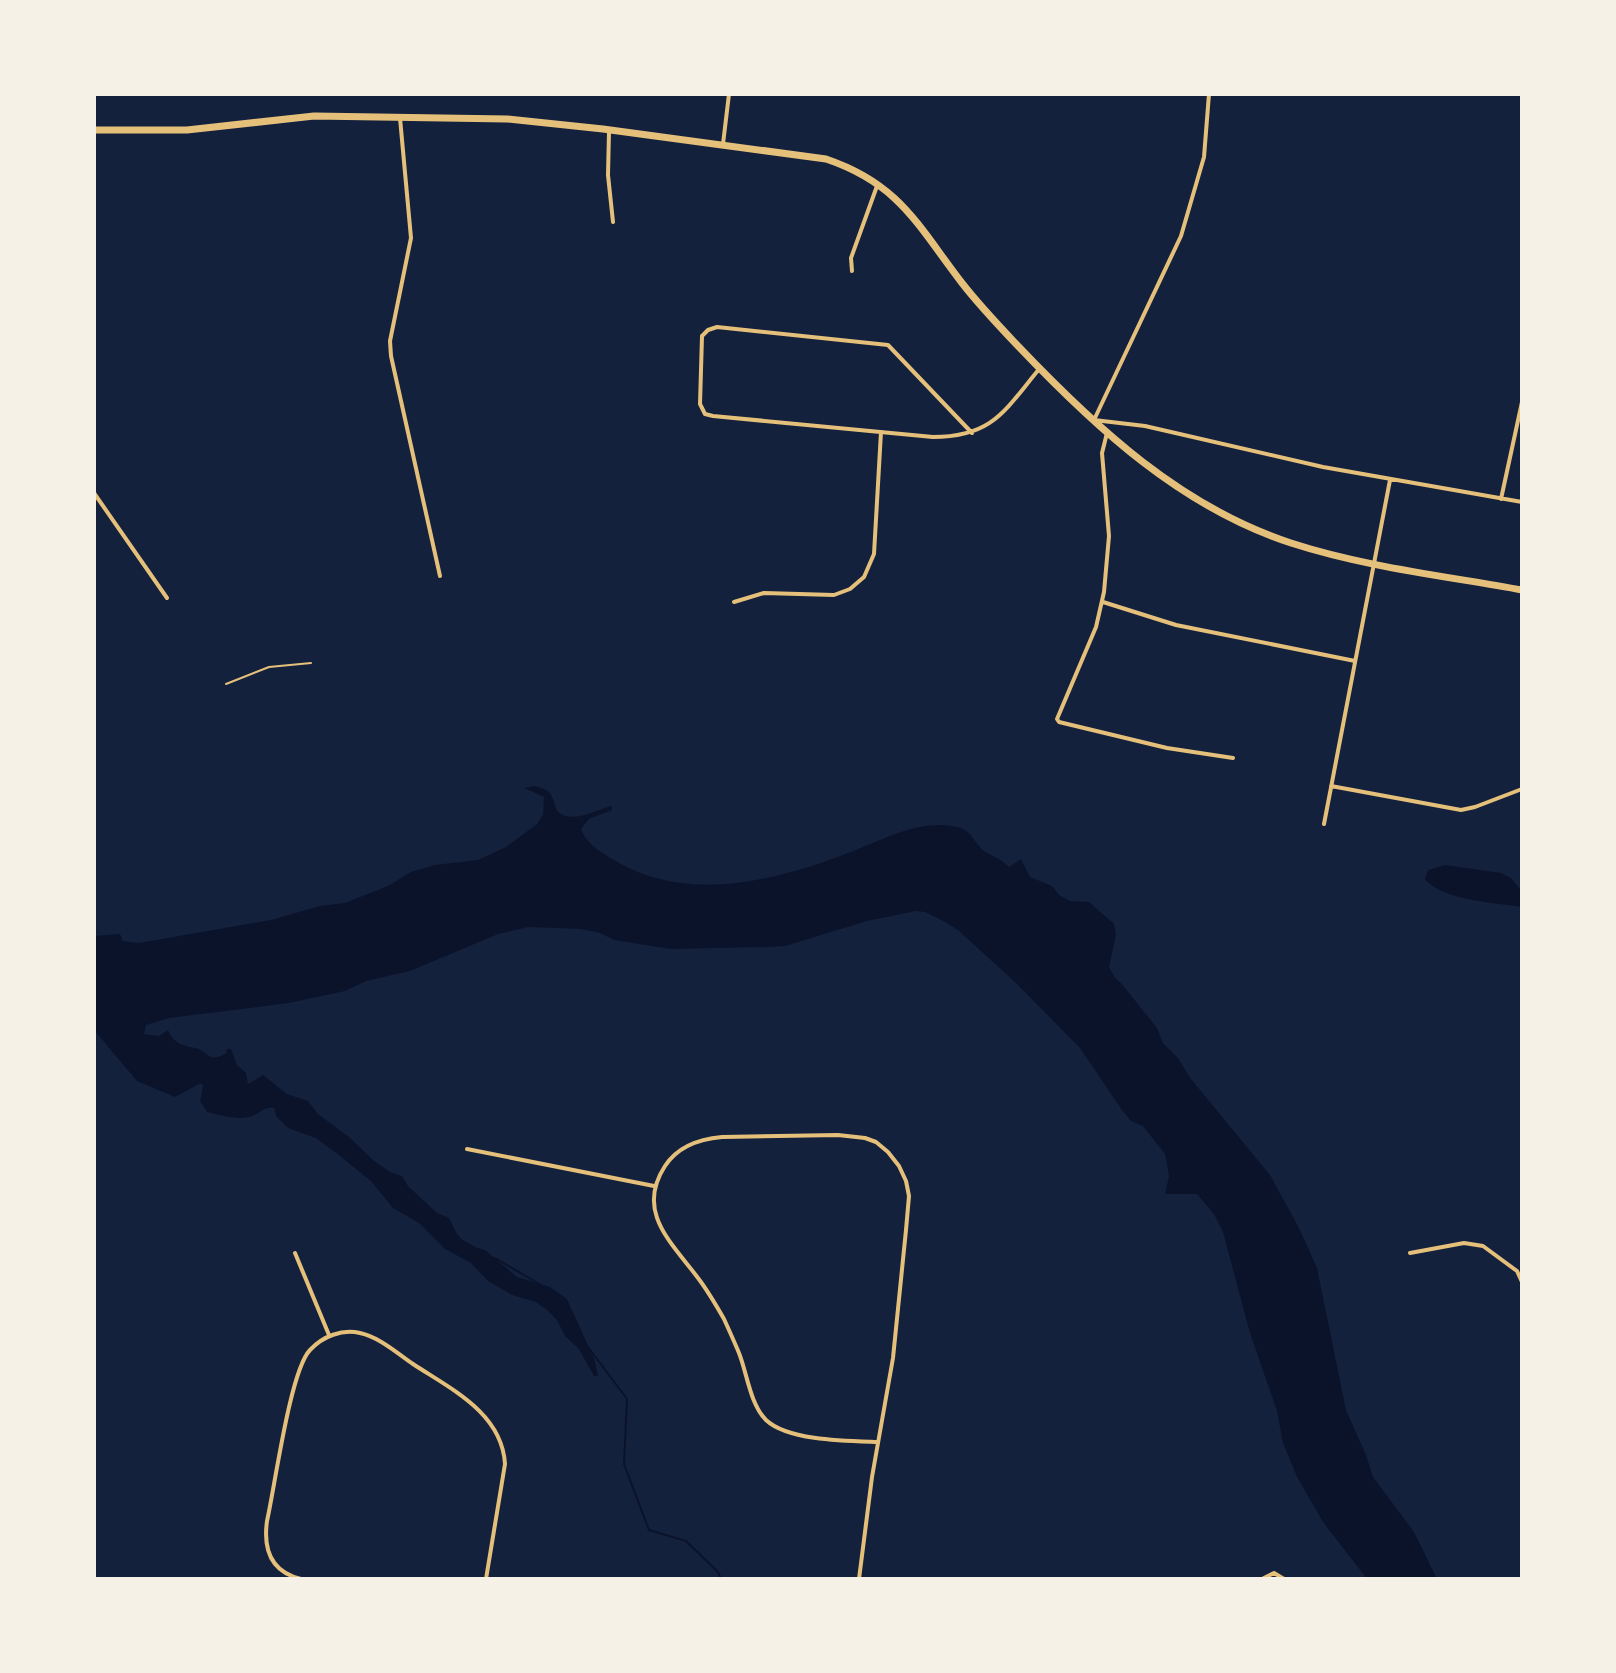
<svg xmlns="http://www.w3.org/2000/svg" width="1616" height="1673" font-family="'PT Sans',sans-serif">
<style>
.water{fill:#0b132b}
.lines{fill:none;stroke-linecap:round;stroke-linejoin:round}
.stream{stroke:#0b132b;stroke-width:2}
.service{stroke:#e5c07b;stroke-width:2}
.minor{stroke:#e5c07b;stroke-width:4}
.primary{stroke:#e5c07b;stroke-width:7}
</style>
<rect width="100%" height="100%" fill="#14213d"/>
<path class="water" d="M534 786C556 791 550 796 558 812 574 824 594 810 612 806V810L589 819 581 829C587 846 606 855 621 864 694 904 786 878 858 849 889 837 922 819 957 827 972 830 974 843 984 851 993 857 999 857 1009 867L1021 859 1030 877 1052 886 1059 895 1070 901 1089 902 1114 924 1116 935 1109 967 1115 978 1121 983 1157 1028 1163 1043 1178 1058 1191 1079 1270 1175 1299 1228 1317 1268 1346 1410 1366 1455 1373 1477 1414 1532 1437 1579H1367L1323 1522 1297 1477 1283 1443 1277 1411 1250 1333 1223 1232 1214 1214 1197 1194H1165L1169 1176 1165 1154 1143 1126 1131 1121 1122 1110 1080 1048 1017 984 958 930 945 922 925 912 916 911 867 921 785 946 769 947 670 949 614 940 600 933 581 929 528 927 498 934 410 971 366 981 345 991 289 1003 169 1018 146 1025 144 1034 159 1036 168 1030C174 1044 182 1045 195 1048 208 1050 208 1065 226 1053L227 1049H231L237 1065 246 1073 248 1084 263 1075 287 1094 308 1101 318 1114 349 1137 373 1160 390 1172 402 1176 408 1186 437 1213 449 1218 457 1234 468 1245 485 1250 517 1277 550 1287 567 1299 595 1361 598 1376H594L579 1349 565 1336 557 1320 547 1310 536 1302 512 1295 488 1281 471 1263 445 1249 419 1223 393 1208 371 1181 340 1156 316 1138 288 1128 276 1116 274 1108C263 1106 259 1115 249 1117 235 1120 221 1115 207 1112L200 1101 203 1086 201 1083 175 1097 137 1081 94 1030V936L120 934 123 941 139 943 271 920 320 906 345 903 388 886 411 872 435 865 478 860 506 847 537 824 543 815 544 797 524 788Z
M1445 865 1501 873 1511 878 1522 891V907C1497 903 1440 900 1425 879L1428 870Z"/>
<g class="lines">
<path class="stream" d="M463 1241 475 1248
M495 1258 541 1285
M588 1347 627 1399 624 1464 649 1530 686 1541 718 1572 721 1579"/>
<path class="service" d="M226 684 269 667 311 663"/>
<path class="minor" d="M1209 94 1204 157 1181 236 1094 420 1145 426 1323 467 1522 502
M400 118 411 238 390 341 391 356 440 576
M609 132 608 175 613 222
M723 144 729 94
M852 271 851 258 877 186
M972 433 888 345 717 327 708 330 702 336 700 404 705 414 713 416 933 437C993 437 1005 410 1040 368
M1107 433 1102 453 1109 536 1104 592 1096 627 1057 719 1059 722 1167 748 1233 758
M94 493 167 598
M1501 499 1522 402
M734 602 764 593 834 595 850 589 864 577 874 554 881 432
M1103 602 1176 625 1355 661
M1331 786 1461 810 1475 807 1522 789
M1324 824 1390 480
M467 1149 654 1186
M295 1253 329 1335
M1410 1253 1464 1243 1483 1246 1517 1271 1522 1282
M301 1579C271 1572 263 1550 267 1521 275 1486 290 1371 310 1350 323 1336 342 1329 360 1333 379 1337 397 1353 413 1364 451 1389 502 1413 505 1464L486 1579
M859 1579 872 1477 893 1358 906 1230 909 1196 906 1181 899 1166 888 1152 876 1142 865 1138 838 1135 722 1137C699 1139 678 1146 665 1166 635 1212 672 1243 698 1278 708 1291 716 1305 724 1319 729 1330 734 1341 739 1353 747 1373 750 1404 766 1420 788 1441 849 1441 878 1442
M1262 1579 1274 1573 1284 1579"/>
<path class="primary" d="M94 130H187L314 116 507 119 603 129 826 159C900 184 918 226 962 283 979 305 999 326 1018 346 1096 428 1181 507 1291 543 1365 567 1445 576 1522 590"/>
</g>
<rect width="1616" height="1673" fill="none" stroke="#f6f1e7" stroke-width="192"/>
</svg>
